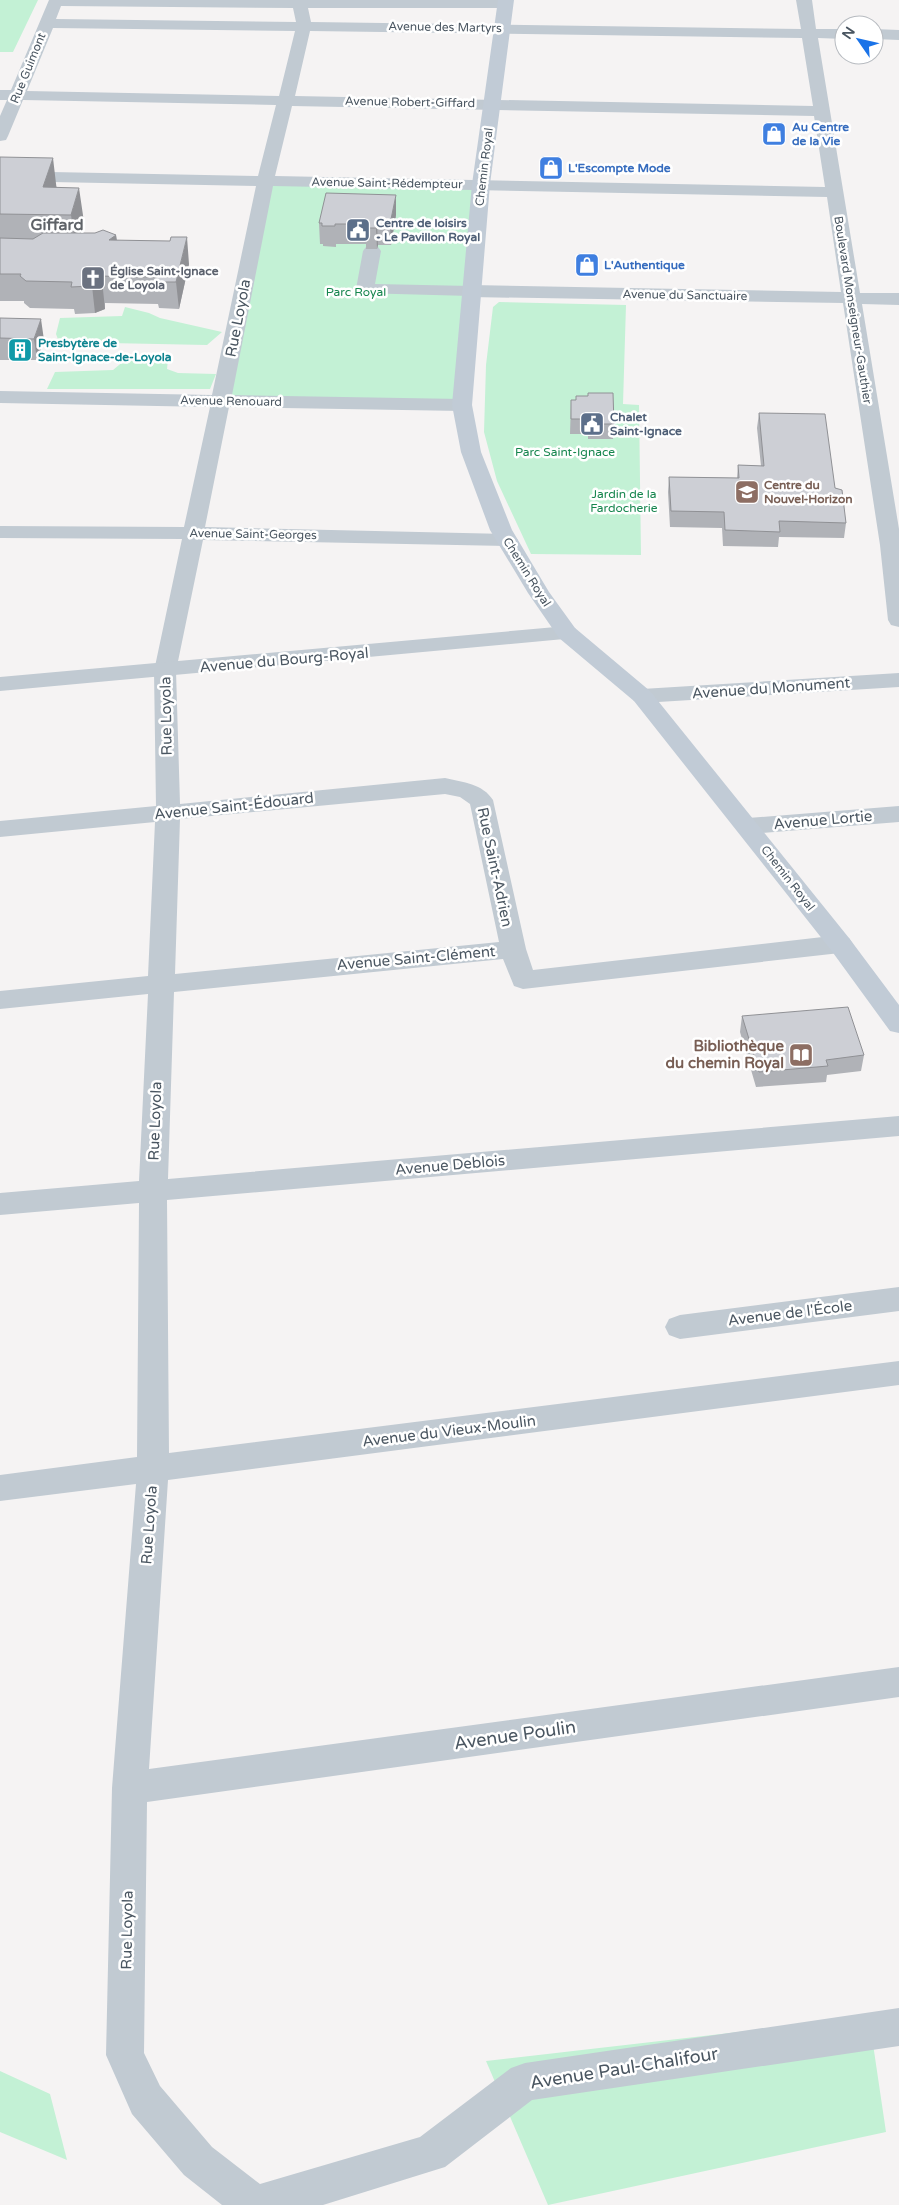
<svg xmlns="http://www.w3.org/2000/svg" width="899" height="2205" font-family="'Varela Round',sans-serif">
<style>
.green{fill:#c3f1d5}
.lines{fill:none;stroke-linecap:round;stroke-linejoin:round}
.pedestrian{fill:#c1cad2;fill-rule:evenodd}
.minor{fill:#c1cad2;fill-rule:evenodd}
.tertiary{fill:#c1cad2;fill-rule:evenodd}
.secondary{fill:#c1cbd6;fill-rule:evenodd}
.wall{fill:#b0b2b7}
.shaded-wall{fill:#909195}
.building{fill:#cdcfd5;stroke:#909195}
.labels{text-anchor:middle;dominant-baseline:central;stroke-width:5;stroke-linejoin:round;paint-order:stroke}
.far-street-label{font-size:12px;fill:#4a5661;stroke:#fff}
.far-shop-label{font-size:12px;font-weight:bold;fill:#366cbe;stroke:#fff;text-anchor:start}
.far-service-label{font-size:12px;font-weight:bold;fill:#4e5e75;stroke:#fff;text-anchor:start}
.far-worship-label{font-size:12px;font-weight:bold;fill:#5b616d;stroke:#fff;text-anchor:start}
.far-park-label{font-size:12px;fill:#17864f;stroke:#fff}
.far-culture-label{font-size:12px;font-weight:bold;fill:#0d838f;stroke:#fff;text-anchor:start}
.far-education-label{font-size:12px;font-weight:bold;fill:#785e54;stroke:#fff;text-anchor:start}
.street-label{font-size:15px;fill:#4a5661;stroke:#fff}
.education-label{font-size:15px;font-weight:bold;fill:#785e54;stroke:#fff;text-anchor:end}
.far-district-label{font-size:16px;font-weight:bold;fill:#5f6368;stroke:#fff}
.near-street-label{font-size:18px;fill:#4a5661;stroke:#fff}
</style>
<rect width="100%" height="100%" fill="#f5f3f3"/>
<path class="green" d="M0 0H38L13 52H0Z
M266 180 481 184 462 405 221 401Z
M499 302 626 305 623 404 639 405 641 555 531 554 497 481 484 432 486 365 493 307Z
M125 307 149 313 160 318 222 332 207 345 59 342 56 334 60 318 122 316Z
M148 357 168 359 167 369 178 373 216 374 210 389H47L55 372 113 370 125 360Z
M869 2017 886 2132 548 2205 486 2061Z
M0 2071 50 2094 67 2160 0 2132Z"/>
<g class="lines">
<path class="pedestrian" d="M372 246 378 247 381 251 375 284 471 286 477 287 480 291 477 295 471 296 359 293 356 289 363 251 366 247Z"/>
<path class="minor" d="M49 0H505L510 2 513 5 510 8H308L311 22 801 29 796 0H812L816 29H844V39L818 38 860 293H899V305L862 304 899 529V627L891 625 888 620 880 545 843 303 471 297 465 295 462 291 465 287 471 285 841 292 827 197 273 186 232 395 462 399 469 401 472 405 469 409 462 411 229 407 205 527 507 534 514 536 518 540 514 544 507 546 203 540 176 671 180 804 445 778C463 782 483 784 493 800L526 949 533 970 840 935 849 938 853 944 849 950 840 953 523 989 514 986 503 959 174 992 168 1179 899 1116V1136L167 1200 169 1453 899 1361V1385L168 1480 149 1769 899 1667V1697L147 1802 144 2053 160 2086 212 2147 260 2184 420 2137 511 2068 525 2063 899 2008V2046L532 2100 445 2167 323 2205H222L184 2175 132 2114 106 2055 112 1788 136 1484 0 1501V1475L137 1457 139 1203 0 1215V1193L139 1181 148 994 0 1009V991L148 976 155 822 0 837V821L156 806 154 671 182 539 0 538V526L184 527 210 407 0 403V391L212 395 256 186 0 181V171L258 176 276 105 23 100 8 136 6 140 0 141V116L7 100H0V90H11ZM61 6 293 8 296 22 56 19ZM53 28 295 31 279 96 27 91ZM310 31 802 38 813 106 295 96ZM292 106 814 116 825 187 275 176ZM445 794 460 797 470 804 499 942 175 974 180 819Z
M874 29 899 30V40L874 39Z
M899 673V687L642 703 634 701 631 696 634 691 642 689Z
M899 806V822L748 834 739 832 736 826 739 820 748 818Z
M899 1287V1311L680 1339 669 1335 665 1327 669 1319 680 1315Z"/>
<path class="tertiary" d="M567 626 575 628 578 633 575 638 0 691V677Z"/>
<path class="secondary" d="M498 0H514L490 184 472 405 481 452 512 530 549 592 575 628 650 691 849 938 899 1005V1033L890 1031 831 950 634 701 559 638 528 593 490 530 461 452 452 405 472 184Z"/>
</g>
<path class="wall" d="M0 157 57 187 84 222 80 233 116 235 117 240 189 264 179 309 159 308 158 304 105 303V309L95 313 75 314 74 309 30 308 24 303V301H0Z
M396 215 391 245H378L377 249H366V244H336V247L323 246V244H320L319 223Z
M0 318 44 340 37 360H0Z
M571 400H576L614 424 613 439H588V434H570Z
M759 413 835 488 846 523 844 538 779 537 778 547 723 546 722 528 670 527 668 492 669 477 737 478 738 465 761 466 757 428Z
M742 1016 864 1055 861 1071 827 1075 826 1082 756 1087 740 1032Z"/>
<path class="shaded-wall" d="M53 158 57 192 43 187Z
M79 188 84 222 76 250 71 215Z
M396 195V215L391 245 390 224Z
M377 224 378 245 377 249 376 228Z
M116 235 119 262 109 240Z
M187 237 189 264 179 309 176 282Z
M102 280 105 309 95 313 92 286Z
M41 319 44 340 37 360 34 339Z"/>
<path class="building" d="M0 157 53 158 43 187 79 188 71 215 0 214Z
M326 193 396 195 390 224H377L376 228H365L366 224H335V226H322V223H319Z
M103 230 116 235 109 240 170 241 171 237H187L176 282H156L157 277 96 276 102 280V282L92 286 71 287 72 282 26 281 20 276 21 274H0V238L33 239 43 233H95Z
M0 318 41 319 34 339 0 338Z
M588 393H613L614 424H589V419H571V400H576V396H588Z
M759 413 825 414 835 488 842 490 846 523 779 521 780 532 725 530 724 512 671 511 669 477 739 478 738 465 764 466Z
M848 1007 864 1055 826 1060 828 1066 759 1072 742 1016Z"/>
<defs>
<symbol id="shop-square" viewBox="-11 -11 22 22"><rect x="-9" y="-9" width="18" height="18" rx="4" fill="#3f7fe0" stroke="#fff"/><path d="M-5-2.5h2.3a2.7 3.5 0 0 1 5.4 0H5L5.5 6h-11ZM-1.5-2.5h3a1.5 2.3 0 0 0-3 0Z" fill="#fff"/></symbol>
<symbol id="civic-square" viewBox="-11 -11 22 22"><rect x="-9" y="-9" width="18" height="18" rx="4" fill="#5c6f8a" stroke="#fff"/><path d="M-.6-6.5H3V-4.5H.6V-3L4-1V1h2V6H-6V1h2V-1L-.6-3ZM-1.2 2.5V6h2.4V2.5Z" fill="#fff"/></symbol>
<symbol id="church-square" viewBox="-11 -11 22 22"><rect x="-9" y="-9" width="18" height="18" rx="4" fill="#6b7280" stroke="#fff"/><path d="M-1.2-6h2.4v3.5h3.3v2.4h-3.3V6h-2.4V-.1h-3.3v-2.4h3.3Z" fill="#fff"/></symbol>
<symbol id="building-square" viewBox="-11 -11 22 22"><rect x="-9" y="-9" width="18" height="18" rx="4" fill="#0f9aa8" stroke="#fff"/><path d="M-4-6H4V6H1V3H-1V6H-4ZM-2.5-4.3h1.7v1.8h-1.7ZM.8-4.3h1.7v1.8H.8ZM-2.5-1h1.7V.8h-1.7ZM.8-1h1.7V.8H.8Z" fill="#fff"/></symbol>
<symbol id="school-square" viewBox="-11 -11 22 22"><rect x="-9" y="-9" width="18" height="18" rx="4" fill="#8d6e63" stroke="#fff"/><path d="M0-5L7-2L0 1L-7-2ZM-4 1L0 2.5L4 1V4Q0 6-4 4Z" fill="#fff"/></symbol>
<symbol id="library-square" viewBox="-11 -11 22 22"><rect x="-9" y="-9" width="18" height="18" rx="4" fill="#8d6e63" stroke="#fff"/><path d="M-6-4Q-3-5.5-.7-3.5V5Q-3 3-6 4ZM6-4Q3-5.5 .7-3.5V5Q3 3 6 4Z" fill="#fff"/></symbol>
</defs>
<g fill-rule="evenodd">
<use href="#shop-square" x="760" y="120" width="28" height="28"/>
<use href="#shop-square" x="537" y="154" width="28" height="28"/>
<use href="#civic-square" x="344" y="216" width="28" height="28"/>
<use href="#shop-square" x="573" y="251" width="28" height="28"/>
<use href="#church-square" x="79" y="264" width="28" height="28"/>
<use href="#building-square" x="6" y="336" width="28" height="28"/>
<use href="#civic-square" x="578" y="410" width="28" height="28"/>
<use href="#school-square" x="733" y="478" width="28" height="28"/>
<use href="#library-square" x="787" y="1041" width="28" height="28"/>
</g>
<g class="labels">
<g class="far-street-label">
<text transform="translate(445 27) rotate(1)">Avenue des Martyrs</text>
<text transform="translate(28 68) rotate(-68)">Rue Guimont</text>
<text transform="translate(410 102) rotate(1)">Avenue Robert-Giffard</text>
<text transform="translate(484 167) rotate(-83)">Chemin Royal</text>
<text transform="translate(387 183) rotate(1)">Avenue Saint-Rédempteur</text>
<text transform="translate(685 295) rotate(1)">Avenue du Sanctuaire</text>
<text transform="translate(853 310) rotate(81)">Boulevard Monseigneur-Gauthier</text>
<text transform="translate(231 401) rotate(1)">Avenue Renouard</text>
<text transform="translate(253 534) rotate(1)">Avenue Saint-Georges</text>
<text transform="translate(527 572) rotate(58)">Chemin Royal</text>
<text transform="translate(788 878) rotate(52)">Chemin Royal</text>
</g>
<g class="far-shop-label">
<text x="792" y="127">Au Centre<tspan x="792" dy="14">de la Vie</tspan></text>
<text x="568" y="168">L'Escompte Mode</text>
<text x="604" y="265">L'Authentique</text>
</g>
<g class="far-service-label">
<text x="376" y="223">Centre de loisirs<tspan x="376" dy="14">- Le Pavillon Royal</tspan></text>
<text x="610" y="417">Chalet<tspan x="610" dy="14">Saint-Ignace</tspan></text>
</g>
<g class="far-worship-label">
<text x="110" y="271">Église Saint-Ignace<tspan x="110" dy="14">de Loyola</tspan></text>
</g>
<g class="far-park-label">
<text x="356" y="292">Parc Royal</text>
<text x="565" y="452">Parc Saint-Ignace</text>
<text x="624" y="494">Jardin de la<tspan x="624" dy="14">Fardocherie</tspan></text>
</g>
<g class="far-culture-label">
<text x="38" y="343">Presbytère de<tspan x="38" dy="14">Saint-Ignace-de-Loyola</tspan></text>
</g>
<g class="far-education-label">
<text x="764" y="485">Centre du<tspan x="764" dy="14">Nouvel-Horizon</tspan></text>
</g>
<g class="street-label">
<text transform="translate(238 318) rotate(-79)">Rue Loyola</text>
<text transform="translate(284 660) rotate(-5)">Avenue du Bourg-Royal</text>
<text transform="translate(771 688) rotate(-4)">Avenue du Monument</text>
<text transform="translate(166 716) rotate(-91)">Rue Loyola</text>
<text transform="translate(234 806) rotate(-6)">Avenue Saint-Édouard</text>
<text transform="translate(823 820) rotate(-5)">Avenue Lortie</text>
<text transform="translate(495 867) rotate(78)">Rue Saint-Adrien</text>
<text transform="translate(416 958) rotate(-5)">Avenue Saint-Clément</text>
<text transform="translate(155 1121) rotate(-88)">Rue Loyola</text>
<text transform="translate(450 1165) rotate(-5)">Avenue Deblois</text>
<text transform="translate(790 1313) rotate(-7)">Avenue de l'École</text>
<text transform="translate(449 1431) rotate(-7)">Avenue du Vieux-Moulin</text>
<text transform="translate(149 1525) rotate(-86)">Rue Loyola</text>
<text transform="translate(127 1930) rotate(-89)">Rue Loyola</text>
</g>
<g class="education-label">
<text x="784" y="1046">Bibliothèque<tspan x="784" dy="17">du chemin Royal</tspan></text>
</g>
<g class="far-district-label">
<text x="57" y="225">Giffard</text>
</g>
<g class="near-street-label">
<text transform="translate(515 1735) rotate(-8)">Avenue Poulin</text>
<text transform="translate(624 2068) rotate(-9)">Avenue Paul-Chalifour</text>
</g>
</g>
<g transform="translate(859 40) rotate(304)"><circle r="24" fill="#ffffff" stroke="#b7bbc0"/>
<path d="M0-4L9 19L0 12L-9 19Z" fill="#1a73e8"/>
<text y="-8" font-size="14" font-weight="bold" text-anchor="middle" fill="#4a5661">N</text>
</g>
</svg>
